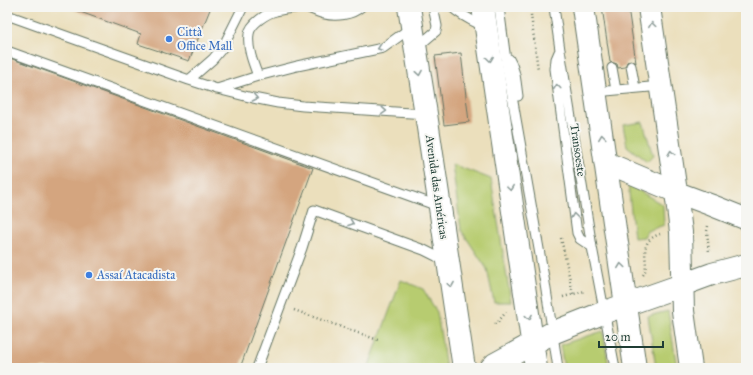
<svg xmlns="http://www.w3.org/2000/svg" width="753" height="375" font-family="'IM FELL Great Primer',serif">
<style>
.green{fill:#b7cc70;stroke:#6b8452}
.building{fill:#d4a57f}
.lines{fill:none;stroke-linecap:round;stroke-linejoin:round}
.service-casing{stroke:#667664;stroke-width:11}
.tertiary-casing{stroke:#667664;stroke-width:23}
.secondary-casing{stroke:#667664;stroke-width:24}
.trunk-casing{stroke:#667664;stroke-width:24}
.path{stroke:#667664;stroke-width:2.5;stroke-dasharray:1 3;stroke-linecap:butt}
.service{stroke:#fff;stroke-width:9}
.tertiary{stroke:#fff;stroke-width:21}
.secondary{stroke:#fff;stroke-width:22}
.trunk{stroke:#fff;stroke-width:22}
.oneway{stroke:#8f9e9a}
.shop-dot{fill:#3f7fe0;stroke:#f6f6f2;stroke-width:1.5}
.labels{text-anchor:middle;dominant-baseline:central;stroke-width:4;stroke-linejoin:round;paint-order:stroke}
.shop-label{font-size:12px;fill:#366cbe;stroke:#f6f6f2;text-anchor:start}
.street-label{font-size:12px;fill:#1f3d34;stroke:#f6f6f2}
</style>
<rect width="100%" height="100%" fill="#f6f6f2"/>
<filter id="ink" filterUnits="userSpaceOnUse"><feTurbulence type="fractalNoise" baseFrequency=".025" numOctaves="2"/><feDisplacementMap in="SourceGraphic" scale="8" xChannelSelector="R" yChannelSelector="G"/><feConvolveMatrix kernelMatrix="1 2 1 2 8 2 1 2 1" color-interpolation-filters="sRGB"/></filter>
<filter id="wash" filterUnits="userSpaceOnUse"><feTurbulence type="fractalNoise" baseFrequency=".012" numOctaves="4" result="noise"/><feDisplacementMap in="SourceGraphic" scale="16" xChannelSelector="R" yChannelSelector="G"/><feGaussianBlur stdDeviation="0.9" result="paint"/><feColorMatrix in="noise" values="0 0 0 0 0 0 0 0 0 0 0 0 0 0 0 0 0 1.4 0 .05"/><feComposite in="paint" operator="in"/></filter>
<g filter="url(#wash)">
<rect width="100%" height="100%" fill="#ebdfbc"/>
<path class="green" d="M643 122 653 156 647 162 627 146 623 125Z
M452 164 491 179 511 302H494L487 269 461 230Z
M628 184 663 205 664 225 647 231 644 237 634 238Z
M401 280 423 289 437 312 446 368H368Z
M668 311 677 368H656L648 316Z
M603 331 609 368H564L560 345Z"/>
<g id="blocks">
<path class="building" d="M72 7H211L189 61 138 44 141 34 72 9Z
M602 7H628L636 63 633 61 630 60 627 62 625 67 618 68 617 64 614 63 610 62Z
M461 53 469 122 444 125 435 56Z
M7 57 313 168 240 368H7Z"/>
</g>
</g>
<g filter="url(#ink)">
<use href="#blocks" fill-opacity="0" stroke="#667664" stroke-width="1"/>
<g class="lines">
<defs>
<path id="service" d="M307 7C312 10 318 12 324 14 336 17 352 15 361 7
M452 7C461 16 473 21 485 27
M499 7 507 68 545 283 558 368
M554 7 560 50 592 247 615 368
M7 15 189 80 217 89 253 98 278 103 303 106 426 114
M416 48 436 31 437 26 433 7
M7 51 438 206
M559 52 556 59 555 69 577 233 580 239 592 247
M509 59C516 70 516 83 518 96
M631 66 635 88
M612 68 616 90
M258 76C253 63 247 48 249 34 250 24 267 13 276 11 284 9 293 8 301 7
M189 80 213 59 223 47 243 7
M217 89 258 76 297 66 383 48 412 27
M595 92 661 86
M257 368 302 248 314 210 424 250 436 256 445 262"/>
<path id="tertiary" d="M605 162 676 192 711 205 746 219"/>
<path id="secondary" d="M409 7 426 114 464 368
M649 7 676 192 681 232 683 311 691 368
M682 285 712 274 746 265"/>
<path id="trunk" d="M483 7 536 368
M583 7 635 368
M491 368 495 364 552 333 605 312 682 285"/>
</defs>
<use href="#service" class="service-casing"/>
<use href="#tertiary" class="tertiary-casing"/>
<use href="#secondary" class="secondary-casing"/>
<use href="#trunk" class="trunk-casing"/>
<path class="path" d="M530 7 538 70
M708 226 707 231 709 252
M561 238 573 294
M643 275C652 263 634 243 660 234
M563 297 585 291
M294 310 378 340
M495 324 498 322 506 312"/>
<use href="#service" class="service"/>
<use href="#tertiary" class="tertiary"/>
<use href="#secondary" class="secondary"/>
<use href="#trunk" class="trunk"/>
</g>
<defs><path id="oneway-chevron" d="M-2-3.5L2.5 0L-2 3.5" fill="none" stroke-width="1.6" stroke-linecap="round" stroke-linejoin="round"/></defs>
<g class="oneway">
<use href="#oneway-chevron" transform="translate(652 25) rotate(-98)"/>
<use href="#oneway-chevron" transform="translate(380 48) rotate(161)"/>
<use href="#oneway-chevron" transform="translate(490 59) rotate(82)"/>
<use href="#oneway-chevron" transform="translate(419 73) rotate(81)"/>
<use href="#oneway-chevron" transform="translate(557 87) rotate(-97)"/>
<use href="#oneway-chevron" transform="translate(255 98) rotate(12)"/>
<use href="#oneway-chevron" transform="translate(384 111) rotate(4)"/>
<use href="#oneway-chevron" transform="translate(602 137) rotate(-98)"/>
<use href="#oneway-chevron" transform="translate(671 153) rotate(-98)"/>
<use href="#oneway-chevron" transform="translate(510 188) rotate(82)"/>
<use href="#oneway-chevron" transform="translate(574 216) rotate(-98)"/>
<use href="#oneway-chevron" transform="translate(351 223) rotate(20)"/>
<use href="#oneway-chevron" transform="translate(621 266) rotate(-98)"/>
<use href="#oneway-chevron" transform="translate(451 285) rotate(81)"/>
<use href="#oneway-chevron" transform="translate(529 317) rotate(81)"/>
</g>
</g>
<g class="shop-dot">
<circle cx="169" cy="39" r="4"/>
<circle cx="89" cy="275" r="4"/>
</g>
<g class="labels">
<g class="shop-label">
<text x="177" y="32">Città<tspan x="177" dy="14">Office Mall</tspan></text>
<text x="97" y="275">Assaí Atacadista</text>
</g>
<g class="street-label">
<text transform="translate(578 150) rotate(82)">Transoeste</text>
<text transform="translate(437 187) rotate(82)">Avenida das Américas</text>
</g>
</g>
<rect width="753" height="375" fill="none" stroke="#f6f6f2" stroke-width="24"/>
<path d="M599 341v6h64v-6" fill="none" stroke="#1f3d34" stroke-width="2"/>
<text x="605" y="341" font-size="12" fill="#1f3d34" stroke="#f6f6f2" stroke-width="3" paint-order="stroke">20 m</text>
</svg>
